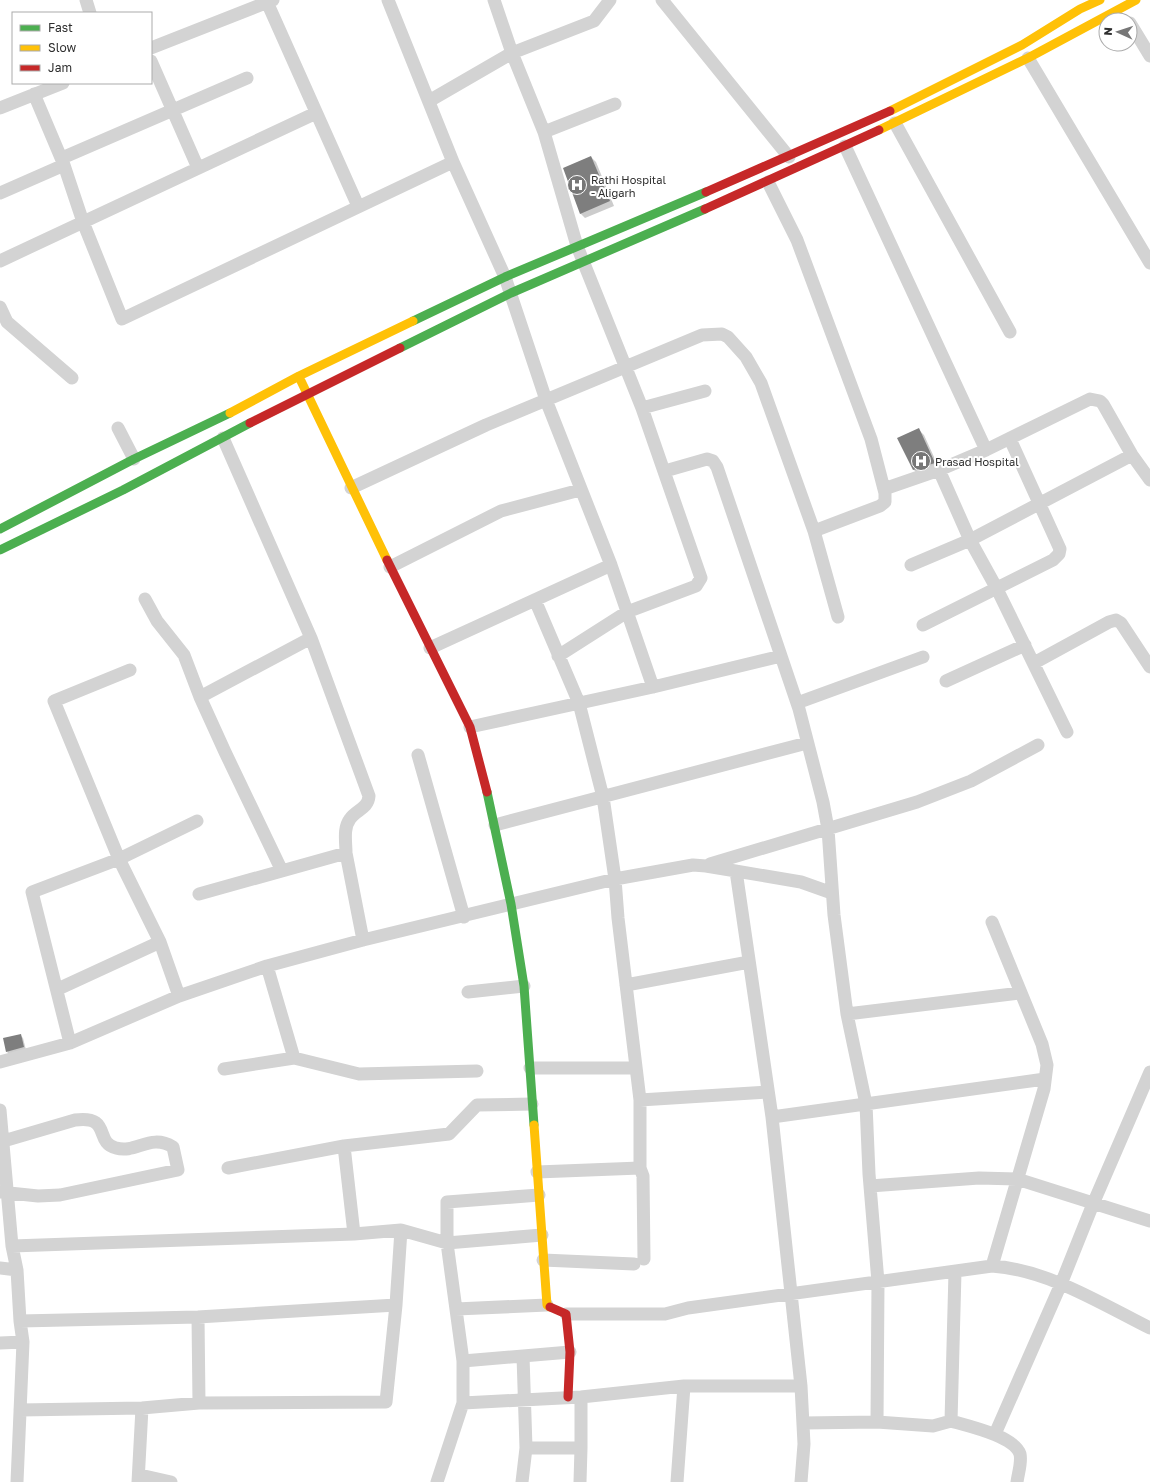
<svg xmlns="http://www.w3.org/2000/svg" width="1150" height="1482" font-family="'Golos Text',sans-serif">
<style>
.shadow{fill:#0003}
.building{fill:#7e7e7e}
.lines{fill:none;stroke-linecap:round;stroke-linejoin:round}
.street{stroke:#d3d3d3;stroke-width:13}
.fast{stroke:#4caf50;stroke-width:9}
.slow{stroke:#ffc107;stroke-width:9}
.jam{stroke:#c62828;stroke-width:9}
.labels{text-anchor:middle;dominant-baseline:central;stroke-width:4;stroke-linejoin:round;paint-order:stroke}
.poi-label{font-size:11px;fill:#2e2e2e;stroke:#fff;text-anchor:start}
</style>
<rect width="100%" height="100%" fill="#fff"/>
<path class="shadow" d="M591 157 596 162 614 206 585 218 580 213Z
M919 430 924 435 939 468 919 475 914 470 898 439Z
M20 1035 23 1038 26 1050 10 1055 7 1052Z"/>
<path class="building" d="M591 156 610 201 580 214 563 168Z
M919 428 935 463 913 470 897 438Z
M21 1034 24 1047 6 1052 3 1038Z"/>
<g class="lines">
<path class="street" d="M86 0 90 13
M494 0 512 53 544 132 615 104
M662 0 789 157
M267 2 358 206
M1130 23 1150 56
M151 48 273 0
M1028 58 1150 263
M151 61 198 168
M34 94 64 165 83 222 122 319 453 162
M429 101 512 53 594 21 610 0
M0 108 63 83
M895 123 1010 332
M544 132 577 246 642 408 701 578 696 586 627 612 558 656
M845 146 986 450
M62 158 247 78
M768 182 797 240 871 439 885 493V502L880 506 814 531
M0 193 64 165
M0 261 316 113
M0 307 7 322 72 378
M642 408 705 391
M118 428 134 459
M223 438 311 638 369 796C368 809 356 810 350 819 343 828 346 842 346 853
M939 470 970 540 997 589 1067 732
M665 471 707 459 713 461 717 467 799 709 823 802 828 829 834 915 847 1014 866 1104 869 1174 878 1282 877 1422
M351 488 486 425 546 400 505 277 453 162 388 0
M884 489 939 470 986 450 1090 399 1100 401 1103 404 1132 455 1150 480
M611 565 653 687
M911 565 970 540 1132 455
M390 567 501 511 580 490
M145 599 157 621 184 655 200 697 225 752 282 871
M535 600 579 703 603 797 615 879 618 918 640 1100V1168L643 1176 644 1259
M923 625 1053 560 1059 554 1060 549 1010 439
M430 648 611 565 546 400 702 335 722 334 728 337 746 357 761 383 814 531 838 617
M1034 663 1109 622 1116 620 1121 623 1150 667
M946 681 1025 645
M200 697 311 638
M797 703 923 657
M470 727 653 687 781 656
M418 755 464 917
M495 825 807 743
M710 864 917 802 971 781 1038 745
M736 871 772 1117
M199 894 346 853 363 940
M626 985 749 962
M58 989 160 942
M468 992 524 986
M179 996 160 942 119 859 197 821
M847 1014 1020 993
M70 1043 32 892 119 859 54 701 130 670
M294 1058 359 1074 477 1071
M0 1062 70 1043 179 996 267 966 363 940 615 879 693 865 706 866 801 882 832 893
M530 1068H636
M224 1069 294 1058 267 966
M640 1100 768 1092
M0 1110 12 1246 17 1270 20 1321
M0 1142 75 1120C112 1115 94 1143 116 1148 136 1154 150 1133 173 1147L178 1170 60 1195 38 1196 0 1192
M344 1146 449 1134 477 1105 532 1104
M228 1168 344 1146 354 1234
M537 1172 640 1168
M870 1186 979 1178 1017 1179 1150 1221
M401 1230 447 1243 542 1235
M12 1246 354 1234 401 1230 396 1305 386 1402 199 1403 142 1408 20 1410
M543 1260 634 1264
M992 1266 1044 1089 1047 1065 1042 1044 992 922
M0 1268 17 1270
M955 1272 951 1421C968 1426 1014 1436 1020 1454 1022 1462 1018 1474 1017 1482
M456 1309 547 1305
M566 1314H665L688 1308 992 1266C1048 1270 1100 1303 1150 1328
M198 1317 199 1403
M0 1343 23 1342
M523 1356 526 1448
M463 1361 570 1352
M463 1403V1361L447 1243V1202L539 1195
M803 1423 877 1422 933 1426 951 1421
M995 1434 1061 1284 1093 1204 1150 1072
M140 1475 171 1482
M17 1482 23 1342 20 1321 198 1317 396 1305
M138 1482 142 1408
M437 1482 463 1403 581 1397 684 1386H801
M522 1482 526 1448H581V1397
M580 1482 581 1448
M677 1482 684 1386
M801 1482 804 1444 801 1386 772 1117 1045 1079"/>
<path class="fast" d="M413 321 505 277 706 192
M400 348 511 293 705 209
M0 529 134 459 230 413
M0 550 123 490 250 423
M487 792 511 904 524 986 534 1125"/>
<path class="slow" d="M890 111 1022 45 1080 9 1100 0
M879 130 1028 58 1136 0
M301 381 387 560
M230 413 299 376 413 321
M534 1125 547 1305 550 1307"/>
<path class="jam" d="M706 192 890 111
M705 209 879 130
M250 423 400 348
M387 560 470 727 487 792
M550 1307 566 1314 570 1352 568 1397"/>
</g>
<defs>
<symbol id="hospital-disc" viewBox="-11 -11 22 22"><circle r="9.5" fill="#777" stroke="#fff"/><path d="M-5-5h3v3.5h4V-5h3V5h-3V1.5h-4V5h-3Z" fill="#fff"/></symbol>
</defs>
<g fill-rule="evenodd">
<use href="#hospital-disc" x="566" y="174" width="22" height="22"/>
<use href="#hospital-disc" x="910" y="450" width="22" height="22"/>
</g>
<g class="labels">
<g class="poi-label">
<text x="591" y="179">Rathi Hospital<tspan x="591" dy="13">- Aligarh</tspan></text>
<text x="935" y="461">Prasad Hospital</text>
</g>
</g>
<rect x="12" y="12" width="140" height="72" fill="#ffffff" stroke="#ababab"/>
<rect x="20" y="25" width="20" height="6" fill="#4caf50" stroke="#ababab"/>
<text x="48" y="32" font-size="12" fill="#2e2e2e">Fast</text>
<rect x="20" y="45" width="20" height="6" fill="#ffc107" stroke="#ababab"/>
<text x="48" y="52" font-size="12" fill="#2e2e2e">Slow</text>
<rect x="20" y="65" width="20" height="6" fill="#c62828" stroke="#ababab"/>
<text x="48" y="72" font-size="12" fill="#2e2e2e">Jam</text>
<g transform="translate(1118 32) rotate(273)"><circle r="19" fill="#ffffff" stroke="#ababab"/>
<path d="M0-3L7 15L0 10L-7 15Z" fill="#777777"/>
<text y="-6" font-size="11" font-weight="bold" text-anchor="middle" fill="#2e2e2e">N</text>
</g>
</svg>
